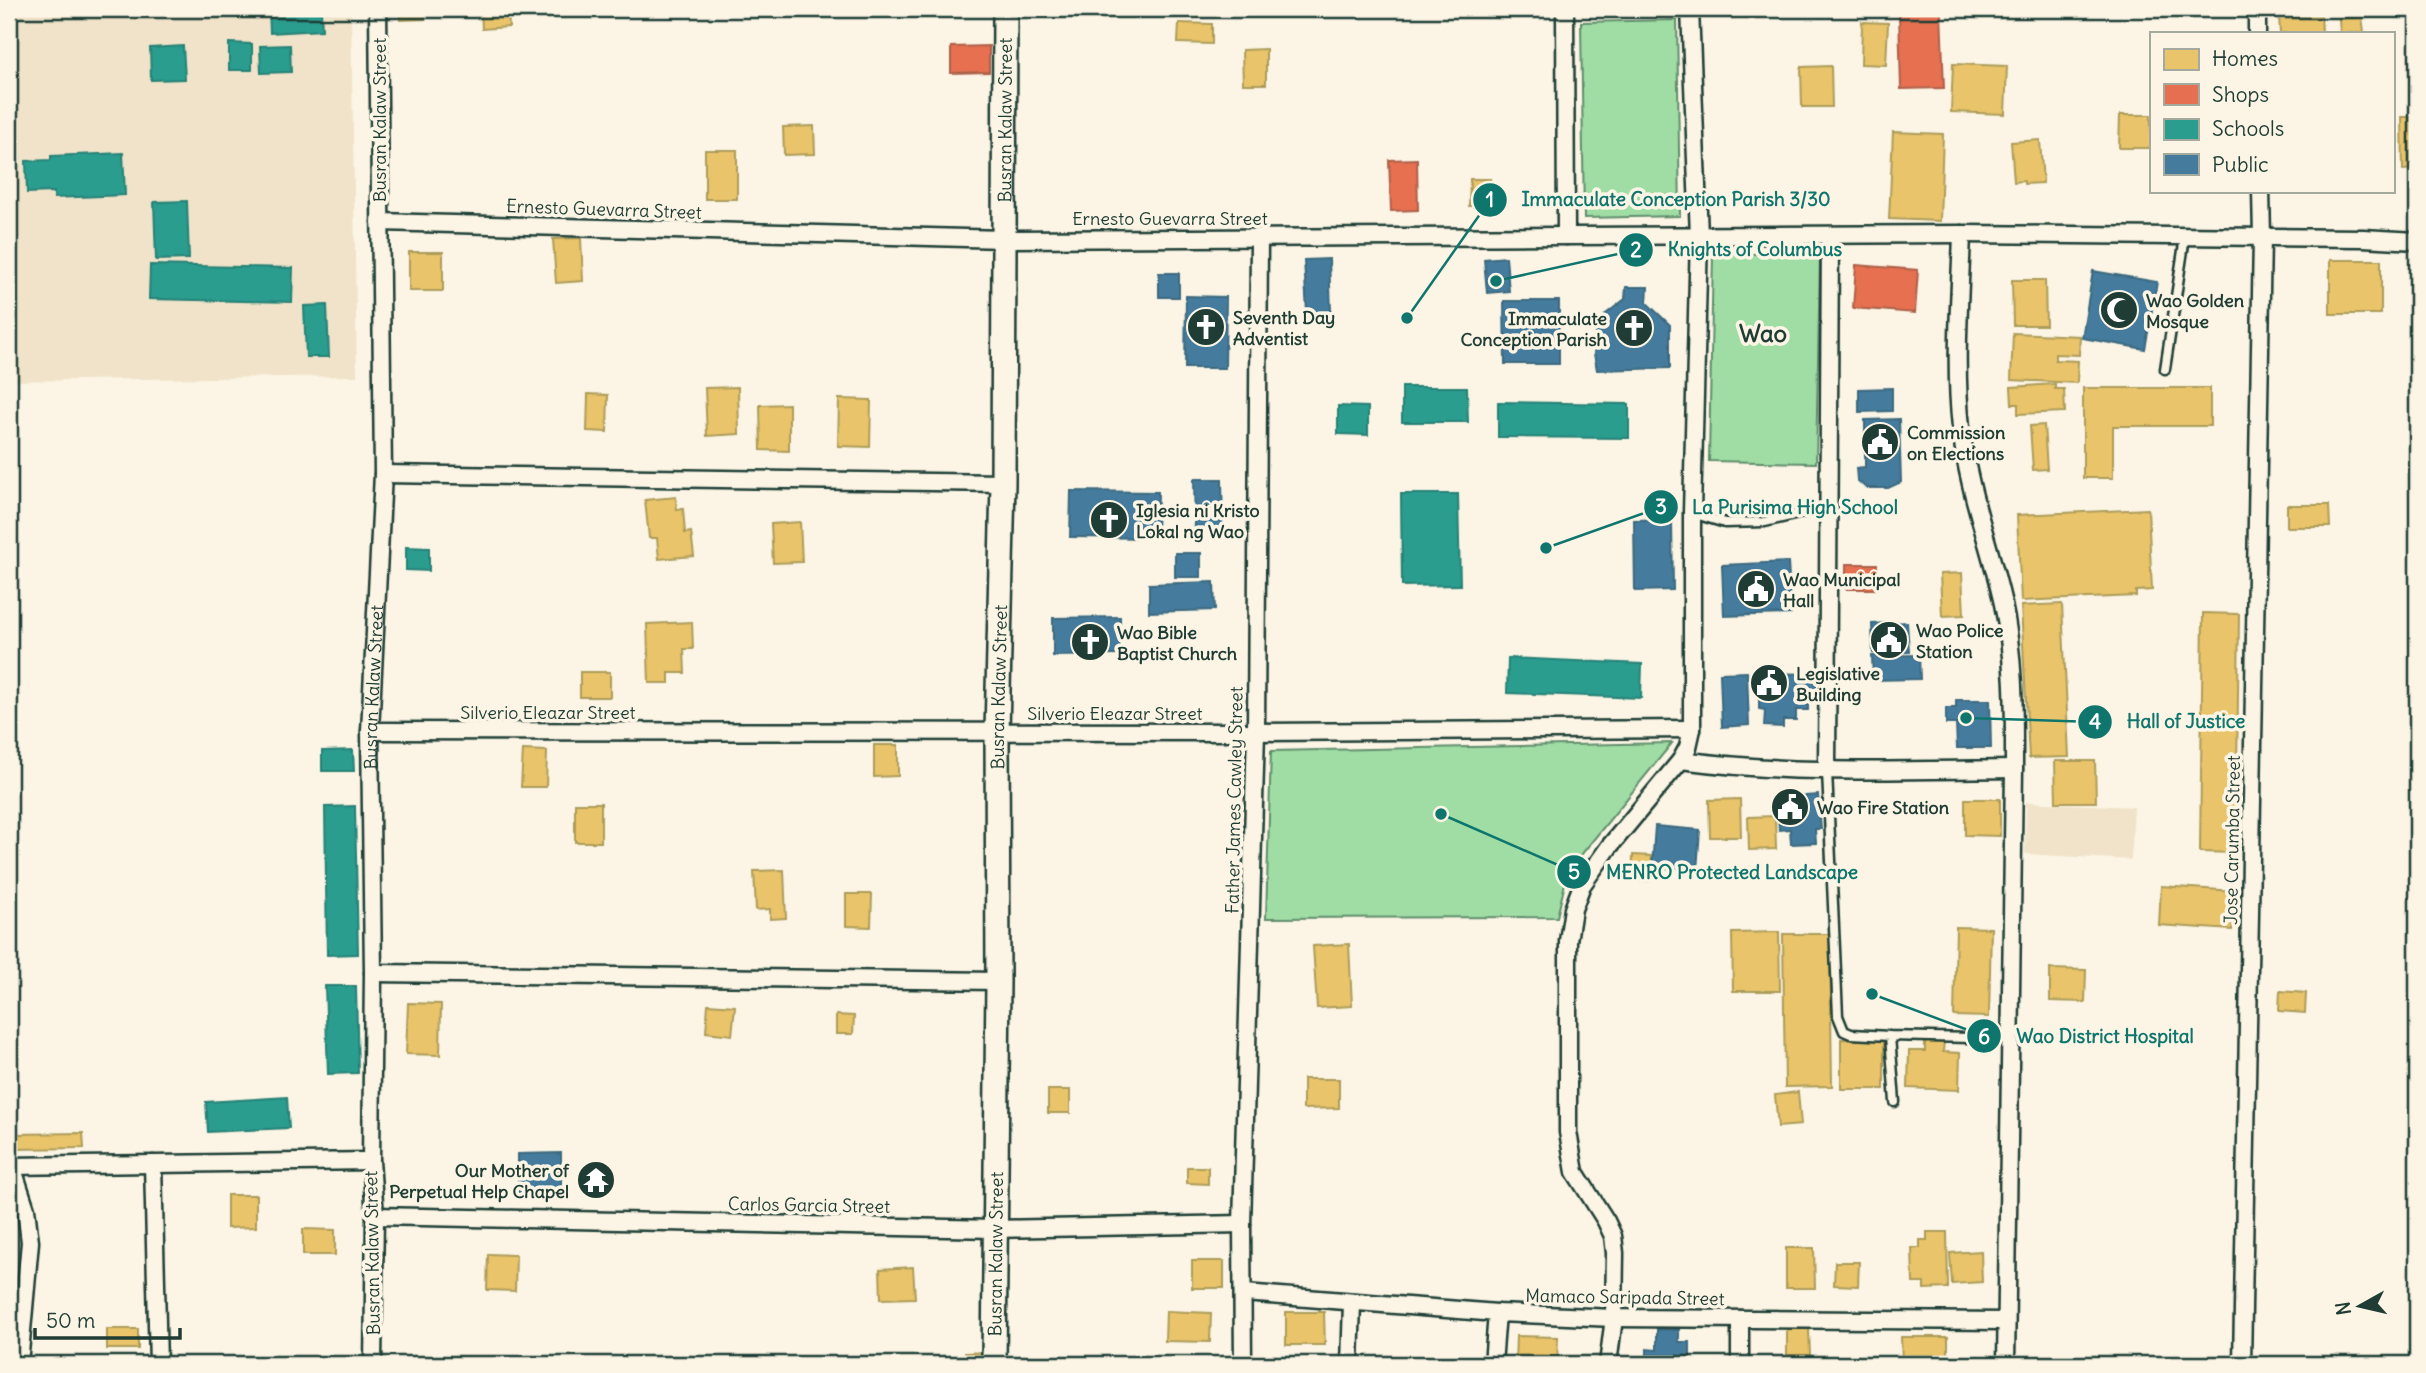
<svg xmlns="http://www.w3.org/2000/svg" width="2426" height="1373" font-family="Delius,sans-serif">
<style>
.built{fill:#f0e3c9}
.green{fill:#a0dda5;stroke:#608d6c;stroke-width:2}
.homes{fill:#e9c46a;stroke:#ac9c5a;stroke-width:2}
.shops{fill:#e76f51;stroke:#ab6048;stroke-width:2}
.schools{fill:#2a9d8f;stroke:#278074;stroke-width:2}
.public{fill:#457b9d;stroke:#3a687e;stroke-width:2}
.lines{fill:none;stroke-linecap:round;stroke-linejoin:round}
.lane-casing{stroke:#1f3d34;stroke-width:13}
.street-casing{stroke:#1f3d34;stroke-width:21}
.secondary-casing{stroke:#1f3d34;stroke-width:28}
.lane{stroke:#fcf5e5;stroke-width:8}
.street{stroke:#fcf5e5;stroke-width:16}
.secondary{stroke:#fcf5e5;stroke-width:23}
.labels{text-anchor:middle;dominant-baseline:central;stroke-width:7;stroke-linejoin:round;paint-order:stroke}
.street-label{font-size:18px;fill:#1f3d34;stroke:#fcf5e5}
.poi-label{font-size:18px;font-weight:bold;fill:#1f3d34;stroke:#fcf5e5;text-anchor:start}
.district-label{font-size:24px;font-weight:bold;fill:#1f3d34;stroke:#fcf5e5}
.leader{fill:none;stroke:#0f766e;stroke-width:2.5}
.callout-dot{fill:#0f766e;stroke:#fcf5e5;stroke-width:2.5}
.mark-label{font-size:21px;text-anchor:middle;font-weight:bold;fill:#fff}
.callout-label{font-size:19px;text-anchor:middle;font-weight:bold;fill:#0f766e;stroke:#fcf5e5;stroke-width:7;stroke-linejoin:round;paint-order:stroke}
</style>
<rect width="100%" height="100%" fill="#fcf5e5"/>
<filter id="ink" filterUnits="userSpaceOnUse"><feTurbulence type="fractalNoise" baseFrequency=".0143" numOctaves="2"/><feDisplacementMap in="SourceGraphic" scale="14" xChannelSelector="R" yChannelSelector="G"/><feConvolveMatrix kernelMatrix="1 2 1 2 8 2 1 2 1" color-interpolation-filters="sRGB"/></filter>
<g filter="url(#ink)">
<path class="built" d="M9 9H351L357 376 9 381Z
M2026 802 2134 807 2131 860 2025 854Z"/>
<path class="green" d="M1677 20 1680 216 1584 218 1581 22Z
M1713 253 1820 255 1816 463 1709 461Z
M1672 743 1568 871 1557 917 1266 918 1271 751Z"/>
<path class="homes" d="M400 9H424L425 19 400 20Z
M481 9H508L509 27 482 29Z
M2321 15 2322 33H2280L2279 17Z
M2362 17 2364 33H2340L2339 19Z
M1862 22 1888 23 1886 65 1861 64Z
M1179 23 1212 24V44L1178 43Z
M1266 49V84H1243L1242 50Z
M1953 64 2007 66 2005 114 1951 112Z
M1831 66 1832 107H1802L1801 67Z
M2120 115H2151V148H2119Z
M2402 117H2417V169L2403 170Z
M814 126 815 154 784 155 783 127Z
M1893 132 1943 134 1940 221 1889 219Z
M2040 140 2043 183 2024 184V181L2014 182 2011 142Z
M705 150H737V199H705Z
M1470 179H1490V206H1469Z
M581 238 583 281 556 283 553 239Z
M409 252H443V291H409Z
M2330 260H2381V314H2330Z
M2012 280H2045L2046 325H2013Z
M2013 333 2080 336 2079 355 2055 354V360L2078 361 2077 383 2011 380Z
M2055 384V389H2064L2065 412 2018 414V404H2012L2011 387Z
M738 387 739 434 707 436 705 388Z
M2083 388H2210V426H2113V478H2083Z
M588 394 608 395 607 432 587 431Z
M839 399 871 400 870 447 838 446Z
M789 404V451L761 450 760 405Z
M2044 425 2047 469 2033 470 2030 426Z
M676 497 677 510 683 509 685 533 691 532 694 556 659 559 657 538H649L645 500Z
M2287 505H2329L2330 527H2287Z
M2148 509 2152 590 2136 591V596L2021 601 2017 515Z
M800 522 802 562 773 563 771 524Z
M1962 573 1964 615 1942 616 1940 574Z
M2062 604 2069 757 2029 758 2021 606Z
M2203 613 2239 614 2236 853 2200 852Z
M692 622 693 649H684L685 673H669V683H649L647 624Z
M580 672H610V697H580Z
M874 745H898V776L874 777Z
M523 750 547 751 546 787H521Z
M2055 761H2095L2096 802H2056Z
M1740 799 1741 837H1710L1709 800Z
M1965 799H2000V836L1965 835Z
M575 803H601V842H575Z
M1775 816 1776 849 1749 850 1748 817Z
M1633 855 1652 856 1650 881 1632 880Z
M784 870 786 918 770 919V909L756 910 754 871Z
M2161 886 2235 891 2232 930 2159 925Z
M846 894H872L871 927 846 926Z
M1956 927 1991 928 1989 1017 1954 1016Z
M1779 932 1780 991H1733L1732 933Z
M1783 934H1830L1832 1086 1785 1087Z
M1349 944 1352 1006 1317 1008 1313 946Z
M2050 969 2086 970 2085 1002 2050 1001Z
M2280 991 2306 993 2305 1013 2279 1011Z
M408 1003 441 1004 440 1055 406 1054Z
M708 1004 735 1006 732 1035 706 1032Z
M836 1015 854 1016 853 1034H836Z
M1841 1039 1884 1040V1089H1841Z
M1925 1041H1944L1943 1052 1960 1053 1959 1090 1908 1088 1909 1051H1925Z
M1303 1079H1339V1108L1303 1109Z
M1048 1090H1070V1113H1048Z
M1798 1092 1801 1125 1778 1127 1775 1095Z
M83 1133 84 1148 13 1149V1134Z
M1187 1167H1208V1184L1187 1183Z
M227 1195H256V1227L227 1228Z
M303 1229 335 1230V1255H303Z
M1927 1232H1947L1948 1288 1924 1289V1283H1913L1912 1248H1920V1240H1927Z
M1786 1248H1814L1815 1288H1786Z
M1981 1251 1982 1282 1952 1284 1950 1253Z
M488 1254 516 1255 515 1291 487 1290Z
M1192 1261H1224V1288H1192Z
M1835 1262H1859L1858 1286 1834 1285Z
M913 1267 915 1298 881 1299 880 1269Z
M1166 1311 1211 1313 1210 1342 1165 1341Z
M1286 1312H1324L1325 1345H1286Z
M107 1329H138V1349H107Z
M1787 1329H1809L1810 1355H1787Z
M1516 1336 1558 1337 1557 1364H1515Z
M1901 1337H1948V1362H1902Z
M986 1352V1364H965V1353Z"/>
<path class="shops" d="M1941 11 1944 88 1901 89 1899 13Z
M989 46V72L951 73V47Z
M1417 159 1418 210 1391 211 1389 160Z
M1856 265 1918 270 1915 313 1853 308Z
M1846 564H1877L1876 589H1846Z"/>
<path class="schools" d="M269 9H321L322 30 270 33Z
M229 43 252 44V70H229Z
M290 45 291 72 261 73 260 46Z
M183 46 185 79 151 80 150 48Z
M123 153 125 195 54 198V192L27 193 26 161 51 160V156Z
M187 201 189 259 156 260 154 202Z
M150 265 293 268 292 302 149 299Z
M327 305 329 357H306L304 306Z
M1402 387H1467L1468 422H1402Z
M1498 402 1629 404V438L1498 437Z
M1338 406 1368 407V435L1338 434Z
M1401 494H1458L1460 585 1402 586Z
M406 547 429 548V571L406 570Z
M1508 658 1642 664 1641 698 1507 693Z
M353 750 354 771H322V751Z
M355 806 358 954 327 955 325 807Z
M325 986H356L358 1073 328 1074Z
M287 1097 289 1128 208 1132 206 1102Z"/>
<path class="public" d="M1506 257 1509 291 1487 293 1484 259Z
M1329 259 1331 311 1307 313 1304 260Z
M2093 271 2157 282 2145 349 2082 338Z
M1159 273H1179V297H1159Z
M1626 287H1648L1647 303 1670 325V368L1597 370 1594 354 1596 330 1606 314 1625 299Z
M1186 296 1226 297 1225 368H1185Z
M1504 301H1559V364H1505Z
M1892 388V411L1859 412V389Z
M1899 419 1901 482 1888 488H1866L1857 480 1856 468 1865 467V420Z
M1194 479H1222L1223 530 1195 531Z
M1071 491 1158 492 1157 538 1070 537Z
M1672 519 1673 590 1635 591 1634 520Z
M1175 553H1201V577H1175Z
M1788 562 1791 614 1724 616 1722 565Z
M1214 582 1215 610 1149 612V584Z
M1120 617V655L1053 656V618Z
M1907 622 1909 652 1873 653 1872 624Z
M1919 655 1920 679 1873 680 1872 656Z
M1747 672 1749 725 1722 727 1720 673Z
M1759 673 1816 674V699H1808V710H1796V720H1783V727L1764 726 1765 710 1759 709Z
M1956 700H1990L1991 748H1957L1956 724H1946V708H1956Z
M1818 795 1821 829H1815L1816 843 1791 844 1790 829 1779 830 1777 798Z
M1655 826 1700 830 1697 871 1652 867Z
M561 1153V1196H518V1154Z
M1657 1329 1679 1330V1342H1690V1364H1647V1349L1657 1350Z"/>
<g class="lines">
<defs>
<path id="lane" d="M2165 369 2185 237
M1692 513 1725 523 1765 522 1827 507
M1827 771 1838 1016 1844 1031 1851 1034 1890 1036 2010 1039
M1890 1036 1895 1102"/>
<g id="street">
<path d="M1565 9 1566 236"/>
<path d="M2257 9V33"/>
<path d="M380 222 1003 239 1962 234 2363 238 2417 241"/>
<path d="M1962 234C1960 298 1954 364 1961 427 1967 488 1990 545 2003 604 2015 658 2014 714 2014 769L2006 1364"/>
<path d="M383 474 1003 483"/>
<path d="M370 731 1256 732 1692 729"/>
<path d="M1681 760C1793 775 1902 770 2014 769"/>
<path d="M1827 771 1830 236"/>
<path d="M373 973 998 981"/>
<path d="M153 1164 158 1364"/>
<path d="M9 1166 371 1161"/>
<path d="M12 1166 26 1209 30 1242 19 1364"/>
<path d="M375 1216 995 1229 1242 1224"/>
<path d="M1244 1293 1497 1313 1614 1318 2006 1321"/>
<path d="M1740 1319V1364"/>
<path id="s1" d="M373 1364 375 1216 371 1161 373 973 370 731 383 474 378 9"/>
<path d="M1243 1364 1242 1224 1256 732 1259 237"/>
<path d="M1350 1364 1352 1303"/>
<path d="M1493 1364 1497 1313"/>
<path d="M1608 1364 1614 1318 1615 1253 1613 1236 1606 1221 1575 1172 1568 1132V941L1573 909 1582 885 1609 847 1681 760 1688 747 1692 729V513L1699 236 1690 9"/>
<path d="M2242 1364 2262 237 2261 191"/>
</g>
<g id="secondary">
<path id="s2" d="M994 1364 998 981 997 732 1003 483 1005 9"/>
</g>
</defs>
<use href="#lane" class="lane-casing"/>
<use href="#street" class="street-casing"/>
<use href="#secondary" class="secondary-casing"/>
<use href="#lane" class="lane"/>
<use href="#street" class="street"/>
<use href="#secondary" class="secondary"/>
</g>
</g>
<defs>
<symbol id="mosque-disc" viewBox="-11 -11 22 22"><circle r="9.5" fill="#1f3d34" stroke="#fcf5e5"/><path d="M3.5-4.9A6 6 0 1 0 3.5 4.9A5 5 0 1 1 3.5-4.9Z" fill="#fff"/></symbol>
<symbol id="church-disc" viewBox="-11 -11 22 22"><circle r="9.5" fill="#1f3d34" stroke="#fcf5e5"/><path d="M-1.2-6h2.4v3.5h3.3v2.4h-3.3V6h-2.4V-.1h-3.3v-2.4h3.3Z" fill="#fff"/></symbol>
<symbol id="civic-disc" viewBox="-11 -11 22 22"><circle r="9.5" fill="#1f3d34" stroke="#fcf5e5"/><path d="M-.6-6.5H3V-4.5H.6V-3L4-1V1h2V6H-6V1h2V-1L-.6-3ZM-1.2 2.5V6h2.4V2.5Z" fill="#fff"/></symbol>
<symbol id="temple-disc" viewBox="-11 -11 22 22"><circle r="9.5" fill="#1f3d34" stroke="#fcf5e5"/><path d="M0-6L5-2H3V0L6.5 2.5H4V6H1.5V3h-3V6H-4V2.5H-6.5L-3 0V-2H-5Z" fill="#fff"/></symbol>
</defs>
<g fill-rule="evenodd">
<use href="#mosque-disc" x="2097" y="288" width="44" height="44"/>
<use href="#church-disc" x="1184" y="305" width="44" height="44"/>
<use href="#church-disc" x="1612" y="306" width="44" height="44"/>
<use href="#civic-disc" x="1858" y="420" width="44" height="44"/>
<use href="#church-disc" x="1087" y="498" width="44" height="44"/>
<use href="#civic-disc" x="1734" y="567" width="44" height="44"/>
<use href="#civic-disc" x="1867" y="618" width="44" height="44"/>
<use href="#church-disc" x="1068" y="620" width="44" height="44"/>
<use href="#civic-disc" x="1747" y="661" width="44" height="44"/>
<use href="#civic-disc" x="1768" y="785" width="44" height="44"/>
<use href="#temple-disc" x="574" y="1158" width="44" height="44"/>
</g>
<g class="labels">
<g class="street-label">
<text transform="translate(379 120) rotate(-90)">Busran Kalaw Street</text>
<text stroke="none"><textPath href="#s2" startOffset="1244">Busran Kalaw Street</textPath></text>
<text transform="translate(604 209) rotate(2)">Ernesto Guevarra Street</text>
<text x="1170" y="218">Ernesto Guevarra Street</text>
<text stroke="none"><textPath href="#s2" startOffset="677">Busran Kalaw Street</textPath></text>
<text stroke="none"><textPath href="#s1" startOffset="677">Busran Kalaw Street</textPath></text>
<text x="548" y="712">Silverio Eleazar Street</text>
<text x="1115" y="713">Silverio Eleazar Street</text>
<text transform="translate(1234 800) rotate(-89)">Father James Cawley Street</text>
<text transform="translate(2232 840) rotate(-89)">Jose Carumba Street</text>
<text transform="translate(809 1205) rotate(1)">Carlos Garcia Street</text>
<text transform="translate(372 1253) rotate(-91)">Busran Kalaw Street</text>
<text stroke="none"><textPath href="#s2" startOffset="110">Busran Kalaw Street</textPath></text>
<text transform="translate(1625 1297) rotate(1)">Mamaco Saripada Street</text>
</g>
<g class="poi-label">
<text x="2146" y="300">Wao Golden<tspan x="2146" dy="21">Mosque</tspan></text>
<text x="1233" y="317">Seventh Day<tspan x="1233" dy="21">Adventist</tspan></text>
<text x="1607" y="318" text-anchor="end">Immaculate<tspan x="1607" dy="21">Conception Parish</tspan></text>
<text x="1907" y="432">Commission<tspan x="1907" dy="21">on Elections</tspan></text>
<text x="1136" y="510">Iglesia ni Kristo<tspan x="1136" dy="21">Lokal ng Wao</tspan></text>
<text x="1783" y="579">Wao Municipal<tspan x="1783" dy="21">Hall</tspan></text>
<text x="1916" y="630">Wao Police<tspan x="1916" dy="21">Station</tspan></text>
<text x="1117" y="632">Wao Bible<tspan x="1117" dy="21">Baptist Church</tspan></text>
<text x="1796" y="673">Legislative<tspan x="1796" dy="21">Building</tspan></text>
<text x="1817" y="807">Wao Fire Station</text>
<text x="569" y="1170" text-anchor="end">Our Mother of<tspan x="569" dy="21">Perpetual Help Chapel</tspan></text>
</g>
<g class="district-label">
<text x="1763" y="333">Wao</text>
</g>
</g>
<path class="leader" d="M1407 318L1490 200M1496 281L1636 250M1546 548L1661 507M1966 718L2095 722M1441 814L1574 872M1872 994L1984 1036"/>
<g class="callout-dot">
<circle cx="1407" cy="318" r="7"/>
<circle cx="1496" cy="281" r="7"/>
<circle cx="1546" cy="548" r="7"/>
<circle cx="1966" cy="718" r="7"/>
<circle cx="1441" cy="814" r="7"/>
<circle cx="1872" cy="994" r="7"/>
<circle cx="1490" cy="200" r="18"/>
<circle cx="1636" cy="250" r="18"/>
<circle cx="1661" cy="507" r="18"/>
<circle cx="2095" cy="722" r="18"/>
<circle cx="1574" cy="872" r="18"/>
<circle cx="1984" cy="1036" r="18"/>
</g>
<g class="mark-label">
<text x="1490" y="207">1</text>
<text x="1636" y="257">2</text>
<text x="1661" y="514">3</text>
<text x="2095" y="729">4</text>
<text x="1574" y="879">5</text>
<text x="1984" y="1044">6</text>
</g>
<g class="callout-label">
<text x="1676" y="206">Immaculate Conception Parish 3/30</text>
<text x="1755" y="256">Knights of Columbus</text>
<text x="1795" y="514">La Purisima High School</text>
<text x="2186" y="728">Hall of Justice</text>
<text x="1732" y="879">MENRO Protected Landscape</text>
<text x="2105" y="1043">Wao District Hospital</text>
</g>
<rect width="2426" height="1373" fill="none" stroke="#fcf5e5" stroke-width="35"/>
<rect x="18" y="18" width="2391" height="1338" fill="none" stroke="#1f3d34" stroke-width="2.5" filter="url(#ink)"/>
<rect x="2150" y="32" width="245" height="161" fill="#fcf5e5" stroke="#a4ab9e" stroke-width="2"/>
<rect x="2164" y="49" width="35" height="21" fill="#e9c46a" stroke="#a4ab9e" stroke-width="2"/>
<text x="2212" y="66" font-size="21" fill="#1f3d34">Homes</text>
<rect x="2164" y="84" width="35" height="21" fill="#e76f51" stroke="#a4ab9e" stroke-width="2"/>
<text x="2212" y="102" font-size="21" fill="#1f3d34">Shops</text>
<rect x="2164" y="119" width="35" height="21" fill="#2a9d8f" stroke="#a4ab9e" stroke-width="2"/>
<text x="2212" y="136" font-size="21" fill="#1f3d34">Schools</text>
<rect x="2164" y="154" width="35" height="21" fill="#457b9d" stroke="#a4ab9e" stroke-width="2"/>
<text x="2212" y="172" font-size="21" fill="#1f3d34">Public</text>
<g transform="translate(2360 1306) rotate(262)" stroke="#fcf5e5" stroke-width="5" paint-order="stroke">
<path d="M0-5L12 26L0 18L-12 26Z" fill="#1f3d34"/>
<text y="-10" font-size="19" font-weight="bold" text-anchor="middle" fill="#1f3d34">N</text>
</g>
<path d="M35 1328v10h145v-10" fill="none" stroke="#1f3d34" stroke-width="3.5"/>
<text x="46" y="1328" font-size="21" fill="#1f3d34" stroke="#fcf5e5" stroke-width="5" paint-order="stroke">50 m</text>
</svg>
